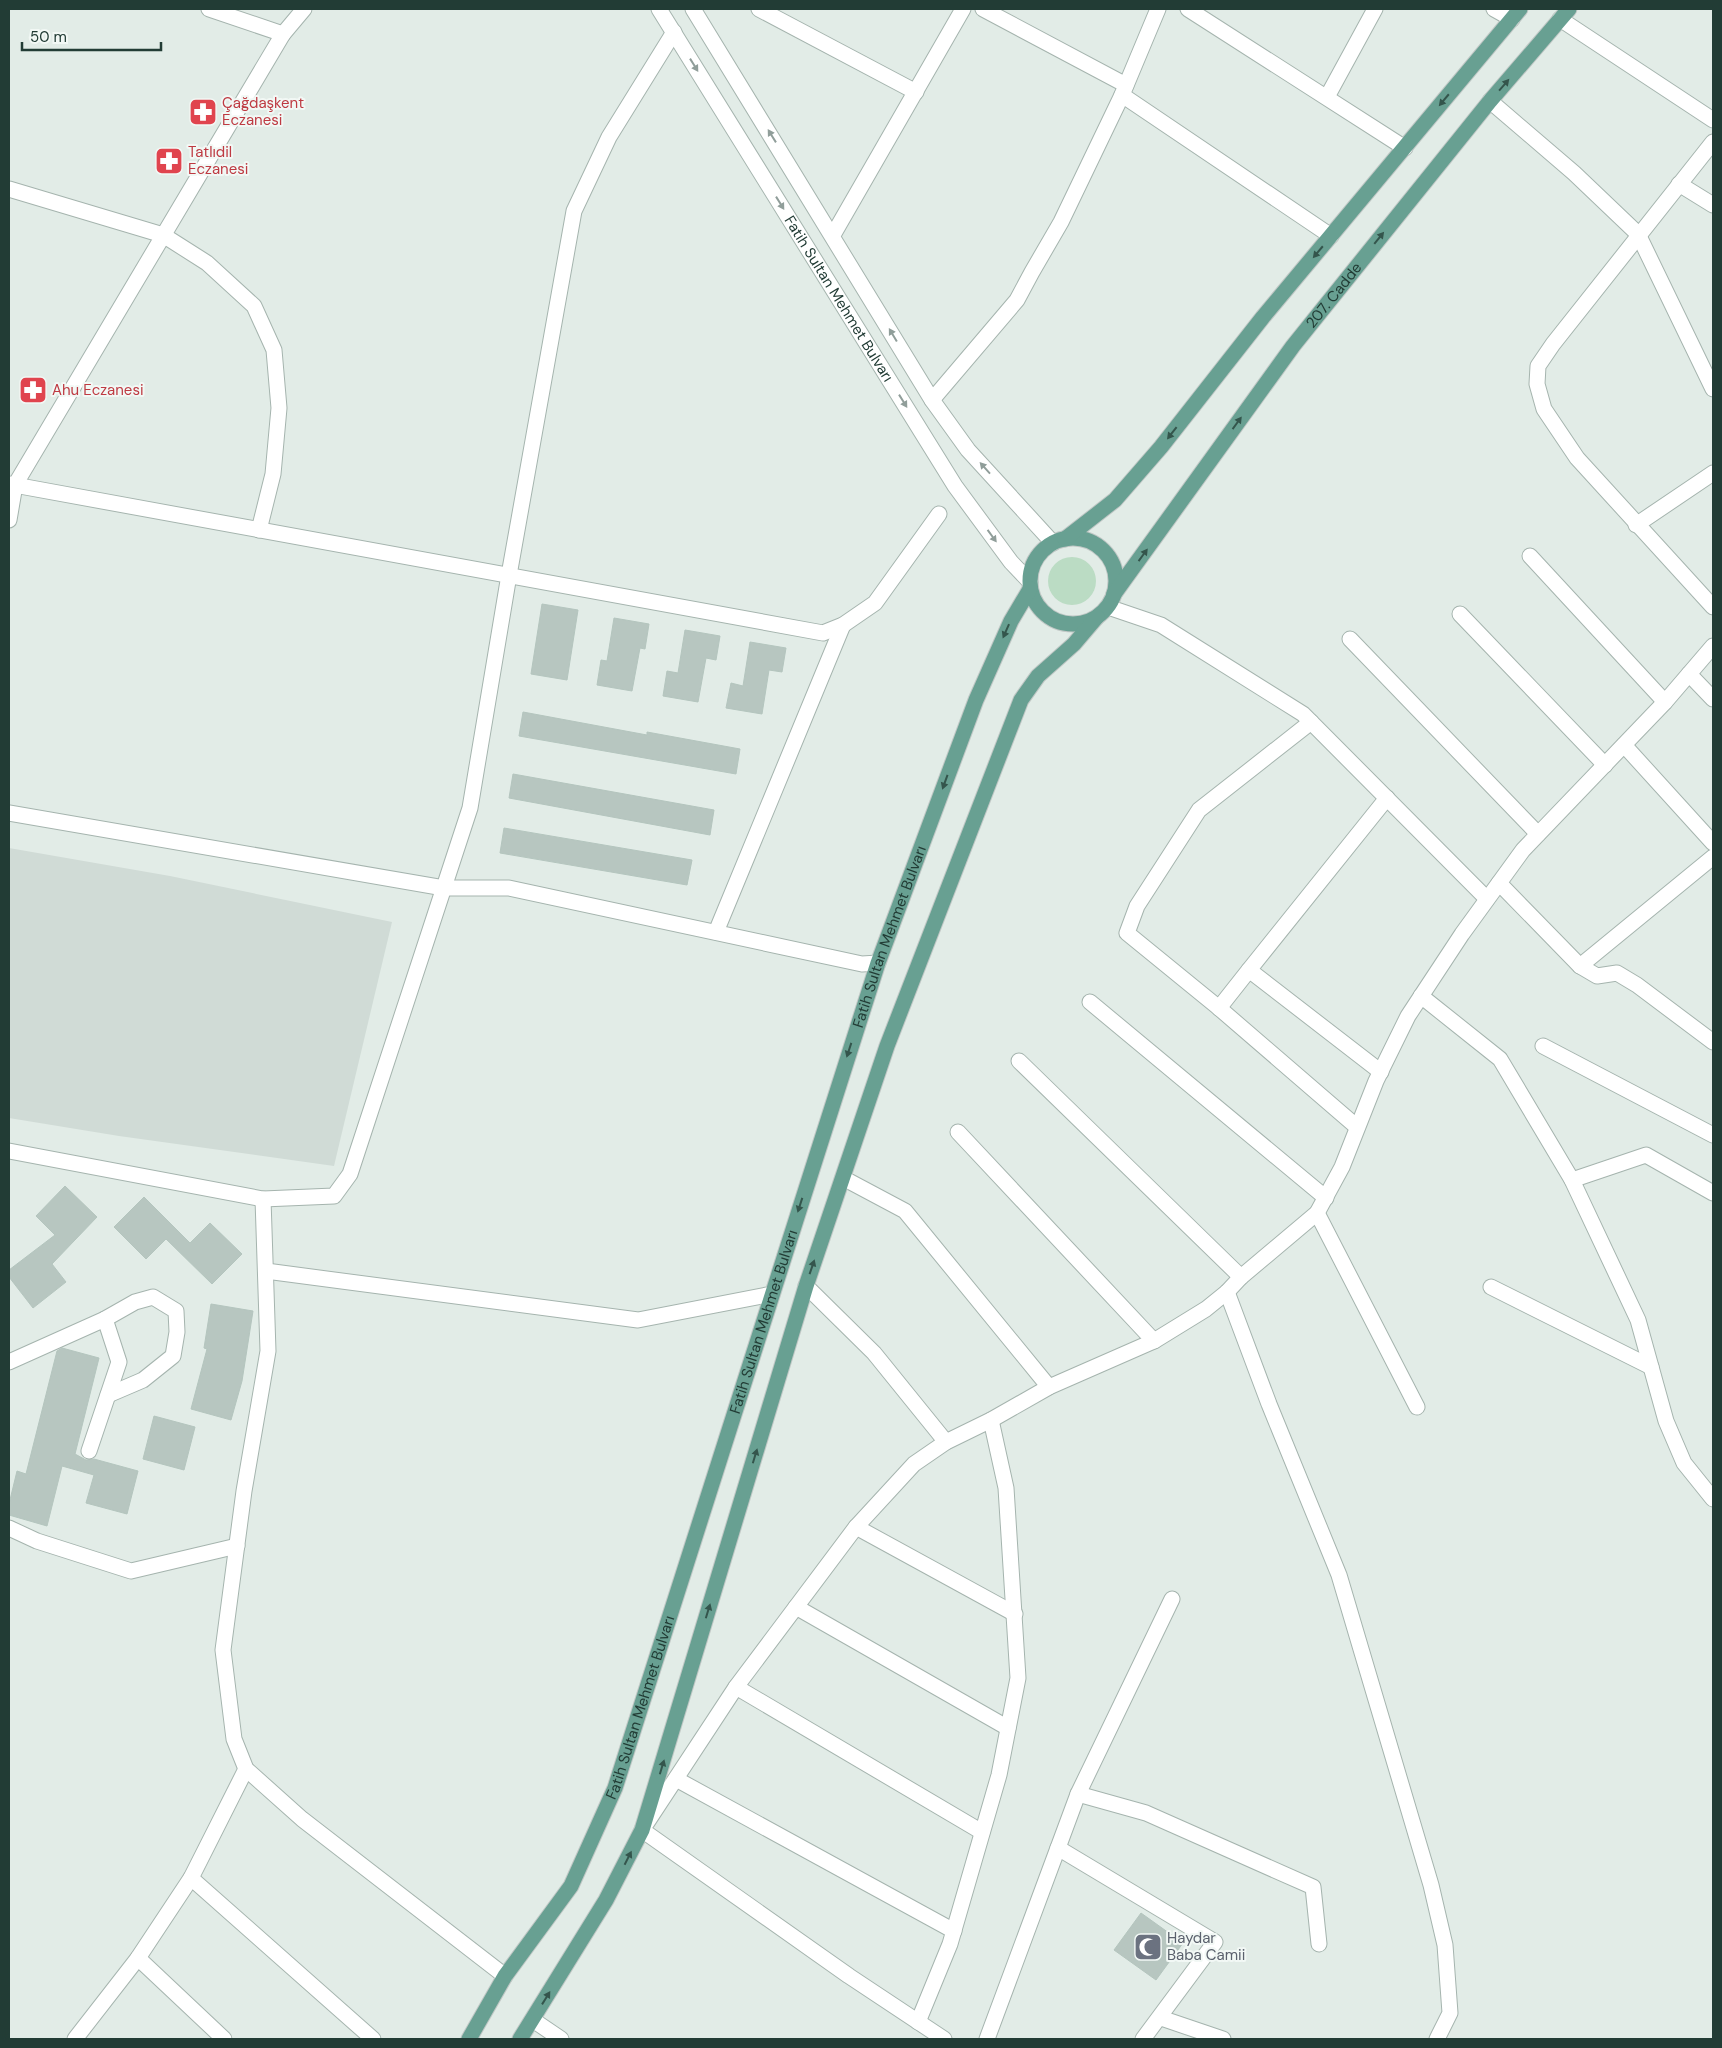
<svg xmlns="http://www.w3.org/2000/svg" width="1722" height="2048" font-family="'DM Sans',sans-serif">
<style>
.built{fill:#d0dbd6}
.green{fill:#bbdcc4}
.building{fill:#b7c6c0;stroke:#b4c5be}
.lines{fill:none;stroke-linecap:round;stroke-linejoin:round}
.minor-casing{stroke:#a5b4ae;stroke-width:17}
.major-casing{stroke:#c1c8c6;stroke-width:17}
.minor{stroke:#fff;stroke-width:15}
.major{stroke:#68a092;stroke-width:15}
.oneway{fill:#909e9a}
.oneway2{fill:#34554c}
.labels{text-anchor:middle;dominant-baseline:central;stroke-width:4;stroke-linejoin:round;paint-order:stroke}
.health-label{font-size:15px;fill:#be3a42;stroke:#f2f8f5;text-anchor:start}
.street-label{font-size:15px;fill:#223c35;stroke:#f2f8f5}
.worship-label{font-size:15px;fill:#5b616d;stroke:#f2f8f5;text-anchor:start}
</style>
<rect width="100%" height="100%" fill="#e2ece7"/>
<path class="built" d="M9 848 170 876 392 922 334 1166 119 1136 9 1118Z"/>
<path class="green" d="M1048 581a24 24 0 1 1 48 0a24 24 0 1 1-48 0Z"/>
<path class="building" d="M542 604 578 610 567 680 531 674Z
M614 618 649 624 645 649 640 648 632 691 597 685 601 660 607 661Z
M685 630 720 636 716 660 706 658 698 702 663 696 667 671 678 673Z
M750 642 786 648 782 672 769 670 762 714 726 708 731 683 743 686Z
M523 712 647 735V732L740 749 736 774 519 736Z
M513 774 714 810 710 835 509 798Z
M504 828 692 860 687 885 500 853Z
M65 1186 97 1217 52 1264 66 1282 33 1308 9 1277V1270L55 1235 36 1216Z
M144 1197 190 1243 210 1223 242 1254 212 1284 166 1239 146 1259 114 1227Z
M211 1304 253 1311 242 1381 231 1420 191 1409 207 1349 204 1348Z
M62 1348 99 1358 75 1454 86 1460 94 1459 138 1471 127 1514 86 1503 94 1475 62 1466 47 1526 9 1515V1504L17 1471 26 1474 57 1351Z
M154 1416 195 1427 184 1470 143 1459Z
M1141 1913 1183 1943 1156 1980 1114 1950Z"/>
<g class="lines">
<defs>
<g id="minor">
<path d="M209 9 283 34"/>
<path id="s1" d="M659 9 955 486 1011 562 1030 582"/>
<path d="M693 9 932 400 968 450 1053 543"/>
<path d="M759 9 916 92"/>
<path d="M983 9 1126 85"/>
<path d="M1188 9 1405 148"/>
<path d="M1494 9 1512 19"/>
<path d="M1560 19 1713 120"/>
<path d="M1122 95 1331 236"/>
<path d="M1327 97 1375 9"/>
<path d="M1490 101 1574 173 1638 234 1713 389"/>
<path d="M1713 142 1553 344 1538 366 1537 384 1544 409 1577 458 1713 607"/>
<path d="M1679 184 1713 205"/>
<path d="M9 189 163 235 207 263 254 306 274 350 279 408 273 474 259 530"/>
<path d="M833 235 963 9"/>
<path d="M932 400 1017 300 1032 272 1061 222 1122 95 1158 9"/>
<path d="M9 484 823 633 843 625 875 603 939 514"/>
<path d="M9 520 15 485 283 34 304 9"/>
<path d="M1636 525 1713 473"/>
<path d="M1530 556 1665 702"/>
<path d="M1108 607 1161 625 1303 714 1487 899"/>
<path d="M1460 614 1605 765"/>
<path d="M1350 639 1538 834"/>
<path d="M1689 674 1713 699"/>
<path d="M1311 722 1199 810 1137 906 1127 933 1219 1008 1357 1127"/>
<path d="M1624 745 1713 843"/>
<path d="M9 813 444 888H509L862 964 878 963"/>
<path d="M1499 883 1580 966 1597 976 1617 973 1637 985 1713 1042"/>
<path d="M716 932 843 625"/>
<path d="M1580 966 1713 857"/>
<path d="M1249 970 1387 798"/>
<path d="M1421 996 1500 1059 1572 1180 1638 1320 1666 1421 1684 1463 1713 1499"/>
<path d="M1090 1002 1326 1198"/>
<path d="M1219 1008 1249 970 1381 1072"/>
<path d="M1543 1046 1713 1135"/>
<path d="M1019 1061 1241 1277"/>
<path d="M958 1132 1154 1341"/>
<path d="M9 1151 263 1199 334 1196 350 1174 470 808 509 575 574 211 609 137 674 32"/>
<path d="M843 1178 905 1211 1049 1387"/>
<path d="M1572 1180 1646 1155 1713 1193"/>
<path d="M263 1199 268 1351 244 1491 223 1650 234 1739 246 1769 302 1819 505 1976"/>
<path d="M1317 1213 1417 1407"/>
<path d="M266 1271 638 1320 772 1294"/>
<path d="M806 1286 874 1353 946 1442"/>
<path d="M1491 1287 1651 1367"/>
<path d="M1227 1292 1269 1404 1339 1575 1431 1885 1445 1945 1450 2013 1437 2039"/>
<path d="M105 1319 135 1302 153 1297 176 1311 177 1332 173 1356 143 1380 108 1395"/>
<path d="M9 1362 105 1319 119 1362 89 1451"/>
<path d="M856 1527 1015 1614"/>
<path d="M9 1528 37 1541 131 1571 237 1546"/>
<path d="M796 1607 1008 1728"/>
<path d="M736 1687 982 1832"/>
<path d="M676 1779 954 1931"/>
<path d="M1078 1794 1146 1813 1313 1887 1319 1944"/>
<path d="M1058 1848 1215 1942 1143 2039"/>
<path d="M191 1878 373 2039"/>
<path d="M138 1958 224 2039"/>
<path d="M1161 2018 1223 2039"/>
<path d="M533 2020 561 2039"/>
<path d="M918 2022 950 1944 999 1775 1018 1678 1006 1488 991 1420"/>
<path d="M75 2039 138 1958 191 1878 246 1769"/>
<path d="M944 2039 849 1976 642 1830 736 1687 856 1527 914 1464 946 1442 991 1420 1049 1387 1154 1341 1206 1309 1227 1292 1241 1277 1317 1213 1342 1167 1376 1081 1408 1016 1462 934 1523 850 1665 702 1713 646"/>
<path d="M987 2039 1078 1794 1172 1599"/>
</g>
<g id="major">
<circle cx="1073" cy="581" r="43"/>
<path d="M1065 539 1115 500 1161 447 1263 317 1520 9"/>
<path id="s2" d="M1114 594 1293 346 1490 101 1569 9"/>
<path id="s3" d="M469 2039 505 1976 571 1886 615 1788 878 963 976 700 1011 621 1030 589"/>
<path d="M520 2039 606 1900 642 1830 806 1286 887 1046 1021 700 1038 676 1074 644 1097 617"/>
</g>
</defs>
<use href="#minor" class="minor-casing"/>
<use href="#major" class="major-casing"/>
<use href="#minor" class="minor"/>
<use href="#major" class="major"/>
</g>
<defs><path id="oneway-solid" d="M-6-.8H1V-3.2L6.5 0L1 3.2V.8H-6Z" transform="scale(1.25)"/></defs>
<g class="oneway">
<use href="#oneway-solid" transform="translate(694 65) rotate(58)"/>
<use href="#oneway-solid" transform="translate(772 136) rotate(-122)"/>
<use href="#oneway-solid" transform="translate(780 203) rotate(58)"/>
<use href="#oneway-solid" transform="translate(893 335) rotate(-121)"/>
<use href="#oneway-solid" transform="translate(903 401) rotate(58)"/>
<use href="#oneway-solid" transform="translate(985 468) rotate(-132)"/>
<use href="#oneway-solid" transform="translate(992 536) rotate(54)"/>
</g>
<g class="oneway2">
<use href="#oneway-solid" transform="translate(1504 85) rotate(-49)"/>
<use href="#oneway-solid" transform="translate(1444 100) rotate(130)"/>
<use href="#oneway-solid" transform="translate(1379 238) rotate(-51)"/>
<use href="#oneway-solid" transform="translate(1318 252) rotate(130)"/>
<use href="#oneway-solid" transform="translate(1237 423) rotate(-54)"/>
<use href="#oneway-solid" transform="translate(1172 433) rotate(128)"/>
<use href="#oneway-solid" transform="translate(1143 555) rotate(-54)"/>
<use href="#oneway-solid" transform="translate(1006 631) rotate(114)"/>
<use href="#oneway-solid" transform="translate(945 782) rotate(110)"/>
<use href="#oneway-solid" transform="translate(849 1050) rotate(108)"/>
<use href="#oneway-solid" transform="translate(800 1205) rotate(108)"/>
<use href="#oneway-solid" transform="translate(812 1267) rotate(-71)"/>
<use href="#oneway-solid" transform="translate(755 1456) rotate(-73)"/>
<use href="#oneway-solid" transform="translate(708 1611) rotate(-73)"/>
<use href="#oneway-solid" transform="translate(662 1767) rotate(-73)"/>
<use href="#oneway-solid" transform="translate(628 1858) rotate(-63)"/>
<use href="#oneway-solid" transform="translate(546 1998) rotate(-58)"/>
</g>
<defs>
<symbol id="pharmacy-square" viewBox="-11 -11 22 22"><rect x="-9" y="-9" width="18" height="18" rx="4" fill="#e0444e" stroke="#f2f8f5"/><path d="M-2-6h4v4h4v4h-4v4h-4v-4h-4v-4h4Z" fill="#fff"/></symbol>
<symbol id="mosque-square" viewBox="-11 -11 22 22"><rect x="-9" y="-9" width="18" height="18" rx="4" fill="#6b7280" stroke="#f2f8f5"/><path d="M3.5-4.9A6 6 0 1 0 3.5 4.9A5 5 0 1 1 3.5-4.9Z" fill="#fff"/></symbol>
</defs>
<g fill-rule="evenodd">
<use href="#pharmacy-square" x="187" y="96" width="32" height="32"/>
<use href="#pharmacy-square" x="153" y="145" width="32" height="32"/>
<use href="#pharmacy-square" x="17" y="374" width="32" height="32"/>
<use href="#mosque-square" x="1132" y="1931" width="32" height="32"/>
</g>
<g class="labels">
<g class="health-label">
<text x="222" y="103">Çağdaşkent<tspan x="222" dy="17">Eczanesi</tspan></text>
<text x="188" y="152">Tatlıdil<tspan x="188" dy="17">Eczanesi</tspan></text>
<text x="52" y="390">Ahu Eczanesi</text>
</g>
<g class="street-label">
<text stroke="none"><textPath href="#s2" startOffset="371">207. Cadde</textPath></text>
<text stroke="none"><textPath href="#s1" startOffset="341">Fatih Sultan Mehmet Bulvarı</textPath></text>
<text stroke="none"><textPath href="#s3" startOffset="1186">Fatih Sultan Mehmet Bulvarı</textPath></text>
<text stroke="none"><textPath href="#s3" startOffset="781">Fatih Sultan Mehmet Bulvarı</textPath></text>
<text stroke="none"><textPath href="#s3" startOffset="376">Fatih Sultan Mehmet Bulvarı</textPath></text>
</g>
<g class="worship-label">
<text x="1167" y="1938">Haydar<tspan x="1167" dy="17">Baba Camii</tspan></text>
</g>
</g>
<rect width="1722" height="2048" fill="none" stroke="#223c35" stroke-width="20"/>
<path d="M22 42v8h139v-8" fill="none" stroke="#223c35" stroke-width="2.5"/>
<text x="30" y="42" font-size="15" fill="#223c35" stroke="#f2f8f5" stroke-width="4" paint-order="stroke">50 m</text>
</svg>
